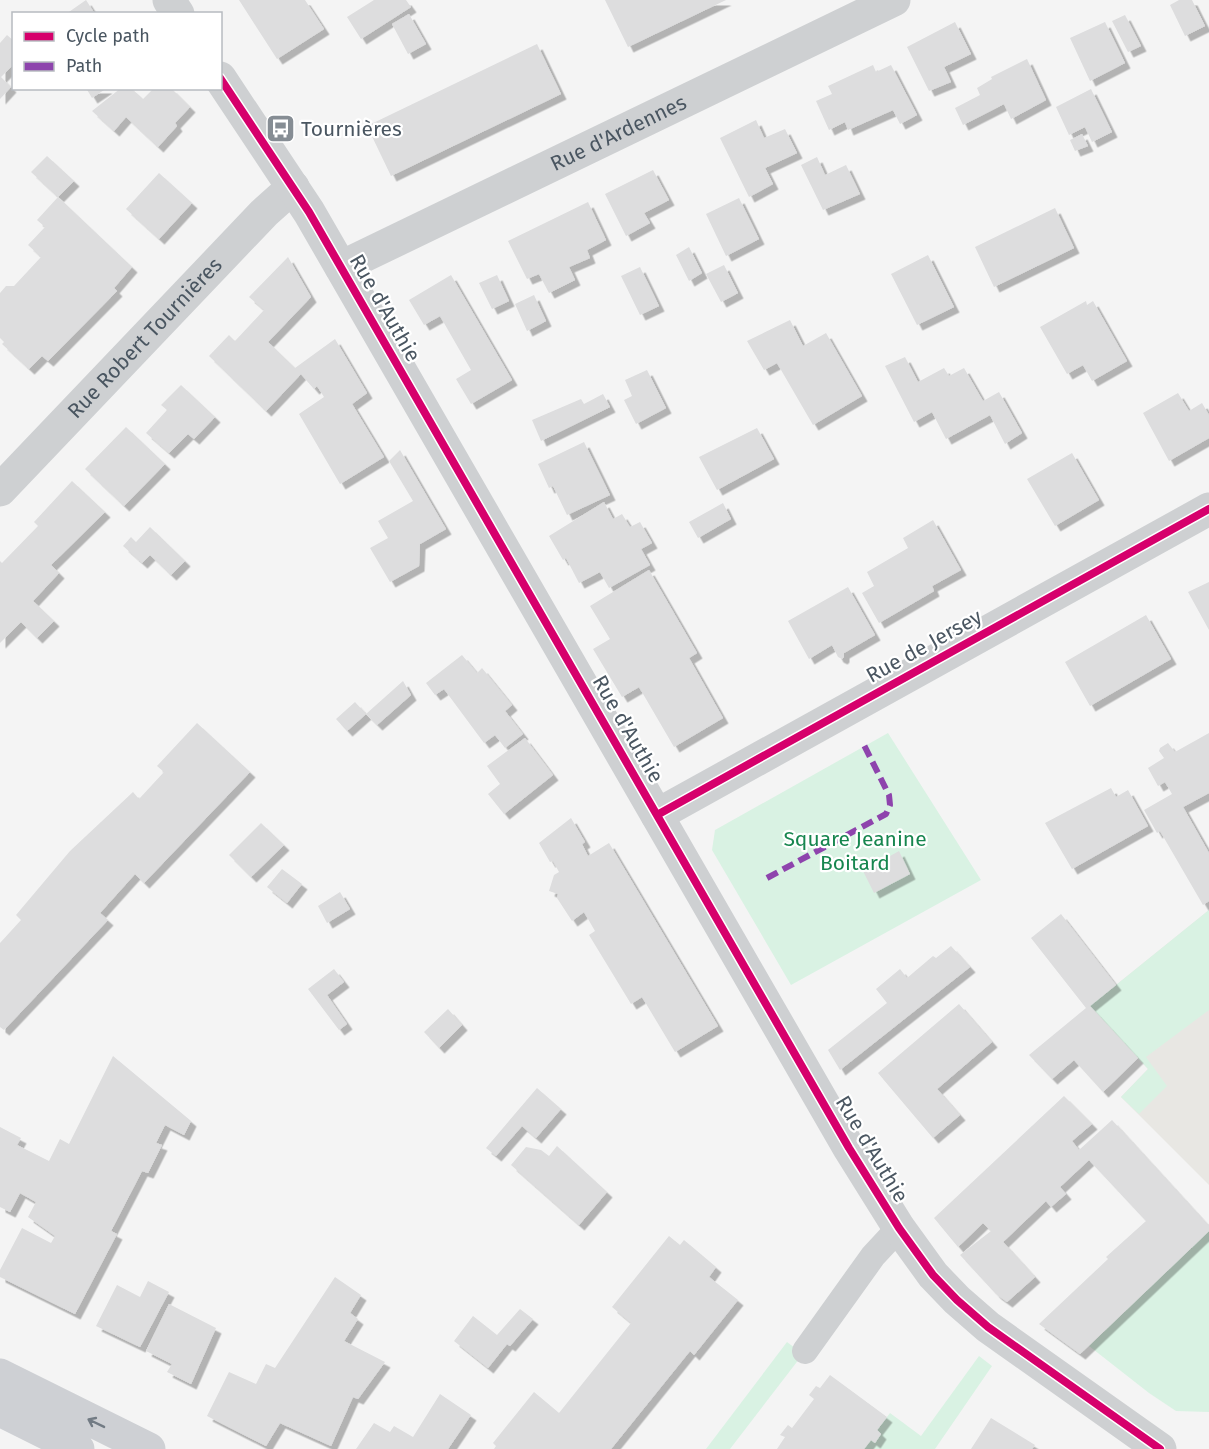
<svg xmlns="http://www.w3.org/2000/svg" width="1209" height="1449" font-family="'Fira Sans',sans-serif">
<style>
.commercial{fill:#e8e7e3}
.green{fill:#d9f2e3}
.building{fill:#ddddde;filter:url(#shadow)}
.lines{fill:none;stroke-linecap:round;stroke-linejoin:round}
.service{stroke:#ced0d2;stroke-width:26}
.minor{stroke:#ced0d2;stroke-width:33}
.tertiary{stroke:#ced0d2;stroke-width:33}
.secondary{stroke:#ced0d4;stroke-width:33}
.quiet{stroke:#8e44ad;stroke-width:6;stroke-dasharray:12 6;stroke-linecap:butt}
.cycleway-casing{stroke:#fff;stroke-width:11}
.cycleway{stroke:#d6006c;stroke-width:8}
.oneway{stroke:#727b84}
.labels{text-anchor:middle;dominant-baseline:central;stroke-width:4.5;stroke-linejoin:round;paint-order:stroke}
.poi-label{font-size:21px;fill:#4a5661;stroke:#fff;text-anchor:start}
.street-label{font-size:21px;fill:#4a5661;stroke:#fff}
.park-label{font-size:21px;fill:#17864f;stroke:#fff}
</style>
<defs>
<filter id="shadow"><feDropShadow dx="5.5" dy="5.5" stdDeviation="0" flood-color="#0004"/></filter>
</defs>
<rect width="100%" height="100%" fill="#f4f4f4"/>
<path class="commercial" d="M1209 910V1185L1121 1097 1148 1069 1090 1006Z"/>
<path class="green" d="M888 733 981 880 791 985 712 850 715 830Z
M1209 910V1010L1146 1057 1167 1086 1139 1114 1121 1097 1148 1069 1090 1006Z
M1209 1231V1412L1176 1411 1149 1393 1089 1346Z
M787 1342 803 1354 730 1449H706Z
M979 1356 992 1366 935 1449H864L871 1440 875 1442 881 1434 877 1430 890 1413 921 1436Z"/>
<path class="building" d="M86 0 95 14H66Z
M239 0H305L324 29 277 59Z
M374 0H406L411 7 361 39 347 17Z
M605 0H726L628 47Z
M1179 0H1192L1205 26 1185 36 1170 5Z
M409 14 426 44 408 54 392 24Z
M1125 15 1141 46 1128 52 1112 21Z
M955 22 971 54 944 67 951 82 929 91 907 47Z
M1105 22 1125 63 1090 81 1070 38Z
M7 35 14 41V64L1 77 11 87 0 99V43Z
M537 44 561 94 391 176 367 126Z
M1027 59 1046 100 1011 119 1004 104 963 125 955 108 980 95 977 88 992 79 991 77Z
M873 65 876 72 891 65 917 115 900 124 893 110 848 130 845 122 829 130 816 101 832 94 828 86Z
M86 88H107L92 98Z
M121 88H131L143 99 154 88H171L190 107 175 123 177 126 158 147 126 117 114 131 92 111Z
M1091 89 1112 132 1092 142 1085 127 1069 135 1056 107Z
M756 120 764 138 785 129 797 153 765 168 773 184 749 197 720 138Z
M1082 134 1088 146 1075 151 1070 140Z
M47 156 74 181 58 197 31 172Z
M817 157 825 175 846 165 860 194 823 210 801 165Z
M653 170 669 200 644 213 650 223 626 236 605 194Z
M159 173 192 203 159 239 126 209Z
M58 197 132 267 114 288 117 291 53 356 48 361 42 356 29 369 2 344 4 342 0 338V293L6 286H14L41 257 28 245 45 227 37 220Z
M739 198 759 239 726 256 706 214Z
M588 202 606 240 587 250 590 258 569 267 575 280 549 293 539 274 527 279 508 241Z
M1055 208 1074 248 994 287 975 247Z
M689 247 702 273 689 281 676 255Z
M928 255 954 307 917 325 891 274Z
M288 257 311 297 268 342 295 368 335 339 367 393 352 404 384 457 340 484 299 414 324 397 317 386 314 389 301 374 266 411 209 356 229 335 235 341 264 310 249 297Z
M724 265 738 293 721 302 706 274Z
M640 267 659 306 640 315 621 276Z
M451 275 512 380 471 404 456 379 471 370 440 316 424 325 409 300Z
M497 275 509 301 492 309 479 283Z
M534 295 546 321 527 331 515 304Z
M1086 301 1087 305 1093 301 1127 361 1092 381 1083 365 1067 374 1040 327Z
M790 320 803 346 826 333 862 396 813 425 777 363 764 370 747 341Z
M905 357 918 382 944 368 949 376 964 368 983 401 999 392 1022 433 1005 444 990 415 946 439 932 412 914 422 885 366Z
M647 370 666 408 636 424 624 400 632 396 625 380Z
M181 385 215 417 194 439 188 434 169 453 146 433 167 410 161 405Z
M1178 393 1189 411 1202 403 1209 415V438L1169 461 1143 413Z
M603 394 610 407 541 441 532 420 581 399 584 404Z
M126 427 165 464 124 506 85 469Z
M757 428 774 459 717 490 699 457Z
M584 442 610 495 567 515 553 486 549 488 538 464Z
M400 450 446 529 420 544 419 566 390 582 370 548 388 538 378 521 413 501 389 461Z
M1072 453 1099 500 1055 526 1027 479Z
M72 481 105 512 51 565 59 573 33 601 54 621 37 638 21 622 0 643V561L2 563 38 526 34 522Z
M604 502 613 519 622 514 630 527 640 522 652 543 641 549 650 565 609 588 600 572 579 583 566 558 563 560 549 536Z
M723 503 731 519 698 538 689 522Z
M933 520 961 570 932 586 934 591 879 623 862 593 874 586 867 572 908 548 903 538Z
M150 527 185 561 171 575 150 555 142 563 123 546 131 537 136 542Z
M649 570 697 653 689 658 723 718 674 747 639 687 622 697 593 649 610 639 590 606Z
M1209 582V630L1188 592Z
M848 587 875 635 844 653V657L842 659 838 657 832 645 809 659 788 621Z
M1146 615 1171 659 1090 706 1065 662Z
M462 655 477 673 482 668 512 705 505 711 523 734 505 748 495 735 484 743 444 689 435 695 426 683Z
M403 681 411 695 377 725 366 714Z
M355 702 366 714 347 731 336 719Z
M197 723 250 772 144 883 135 874 100 913 108 920 4 1030 0 1027V943L21 920 16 915 70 851 133 792 139 799 164 772 157 766Z
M1209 733V793L1183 807 1209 853V901L1203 905 1160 831 1157 833 1144 810 1172 794 1165 782 1158 786 1148 768 1164 758 1159 751 1160 748 1168 743 1175 752Z
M525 738 553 775 504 814 488 794 500 784 487 766Z
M1111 788 1116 797 1128 790 1148 826 1072 869 1045 823Z
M571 818 585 842 582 844 588 856 609 843 718 1026 675 1052 642 997 631 1004 589 935 595 931 584 912 572 921 557 898 558 894 549 891 554 875 559 872 553 861 550 862 539 843Z
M261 823 284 845 251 877 229 855Z
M899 851 910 874 874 893 863 871Z
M282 869 302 884 287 903 267 887Z
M340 892 350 909 327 923 318 906Z
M1061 914 1116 985 1090 1006 1138 1058 1103 1092 1074 1060 1052 1079 1029 1055 1086 1008 1031 938Z
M951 946 970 967 840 1070 828 1050 887 1003 876 989 900 969 907 978 933 956 936 958Z
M334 969 344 982 327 995 347 1024 339 1030 308 989Z
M959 1004 992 1042 937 1089 960 1115 933 1138 878 1073Z
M448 1009 462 1025 439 1048 424 1032Z
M113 1056 191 1121 184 1135 165 1125 156 1143 162 1145 148 1173 142 1171 111 1231 117 1234 75 1314 0 1277V1270L22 1228 51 1243 55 1236 28 1217 36 1202 20 1193 10 1212 0 1207V1127L21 1138 17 1145 49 1161 60 1139 69 1144Z
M537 1088 561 1109 536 1138 522 1126 496 1156 486 1148Z
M1064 1096 1092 1124 1072 1141 1079 1150 1112 1120 1209 1226V1231L1080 1354 1039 1324 1108 1259 1106 1257 1146 1221 1089 1160 1060 1187 1066 1194 1051 1207 1046 1201 1003 1242 1035 1277 1007 1302 996 1294 960 1255 991 1231 983 1223 958 1247 934 1218Z
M557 1146 607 1192 579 1225 511 1165 526 1147 541 1150 549 1156Z
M669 1236 680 1245 684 1240 716 1267 709 1277 738 1300 694 1355 690 1351 611 1449H494L496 1446 493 1443 534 1392 559 1413 631 1323 612 1307Z
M335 1277 361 1295 350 1313 358 1319 344 1341 385 1362 358 1399 353 1397 331 1446 280 1423 266 1446 207 1416 229 1372 256 1384 266 1364 275 1368Z
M148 1281 169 1292 140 1347 96 1326 117 1285 140 1297Z
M169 1304 216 1328 191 1384 167 1372 172 1364 146 1351Z
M520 1309 533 1319 510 1346 507 1344 488 1368 454 1341 473 1316 497 1335Z
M830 1375 887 1417 877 1430 881 1434 875 1443 871 1440 864 1449H777L785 1437 780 1435 788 1425 792 1428 814 1399 809 1395 816 1386 820 1388Z
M440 1394 471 1415 448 1449H356L374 1423 390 1432 394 1426 413 1437Z
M991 1418 1035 1445 1032 1449H971Z"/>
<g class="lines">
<path class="service" d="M805 1351 873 1256 899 1228"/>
<g class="minor">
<path id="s1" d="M341 267 894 0"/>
<path id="s2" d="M0 490 264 213 293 187"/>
<path d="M657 815 1209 509"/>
</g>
<path class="tertiary" d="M169 0 178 14
M220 78 309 212 849 1148 899 1228 933 1275 957 1300 988 1327 1160 1449"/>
<path class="secondary" d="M0 1375 149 1449
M0 1410 78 1449"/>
<path class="quiet" d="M767 878 886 814 890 805 889 795 862 741"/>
<defs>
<path id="cycleway" d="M220 78 309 212 849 1148 899 1228 933 1275 957 1300 988 1327 1160 1449
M657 815 1209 509"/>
</defs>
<use href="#cycleway" class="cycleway-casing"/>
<use href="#cycleway" class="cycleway"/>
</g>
<defs><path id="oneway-shaft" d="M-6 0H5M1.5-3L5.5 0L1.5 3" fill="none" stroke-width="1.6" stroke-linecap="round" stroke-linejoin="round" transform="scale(1.5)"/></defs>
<use class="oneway" href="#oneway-shaft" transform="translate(96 1423) rotate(-154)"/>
<defs>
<symbol id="bus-square" viewBox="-11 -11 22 22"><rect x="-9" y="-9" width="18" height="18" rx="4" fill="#868d94" stroke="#fff"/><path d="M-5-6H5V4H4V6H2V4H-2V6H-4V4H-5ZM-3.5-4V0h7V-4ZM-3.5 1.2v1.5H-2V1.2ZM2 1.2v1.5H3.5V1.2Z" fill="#fff"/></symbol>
</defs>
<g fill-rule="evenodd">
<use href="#bus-square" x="264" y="112" width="33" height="33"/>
</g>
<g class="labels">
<g class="poi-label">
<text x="301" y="129">Tournières</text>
</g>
<g class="street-label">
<text stroke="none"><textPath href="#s1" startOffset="308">Rue d'Ardennes</textPath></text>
<text transform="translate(385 308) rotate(60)">Rue d'Authie</text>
<text stroke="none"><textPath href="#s2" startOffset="210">Rue Robert Tournières</textPath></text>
<text transform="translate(924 646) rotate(-29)">Rue de Jersey</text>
<text transform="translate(628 729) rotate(60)">Rue d'Authie</text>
<text transform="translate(872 1149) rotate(59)">Rue d'Authie</text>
</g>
<g class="park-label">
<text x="855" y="839">Square Jeanine<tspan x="855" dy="24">Boitard</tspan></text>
</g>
</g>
<rect x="12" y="12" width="210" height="78" fill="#ffffff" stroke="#b7bbc0" stroke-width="1.5"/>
<rect x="24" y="32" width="30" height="9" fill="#d6006c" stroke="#b7bbc0" stroke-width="1.5"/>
<text x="66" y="42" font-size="18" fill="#4a5661">Cycle path</text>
<rect x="24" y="62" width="30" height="9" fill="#8e44ad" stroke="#b7bbc0" stroke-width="1.5"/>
<text x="66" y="72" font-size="18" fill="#4a5661">Path</text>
</svg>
